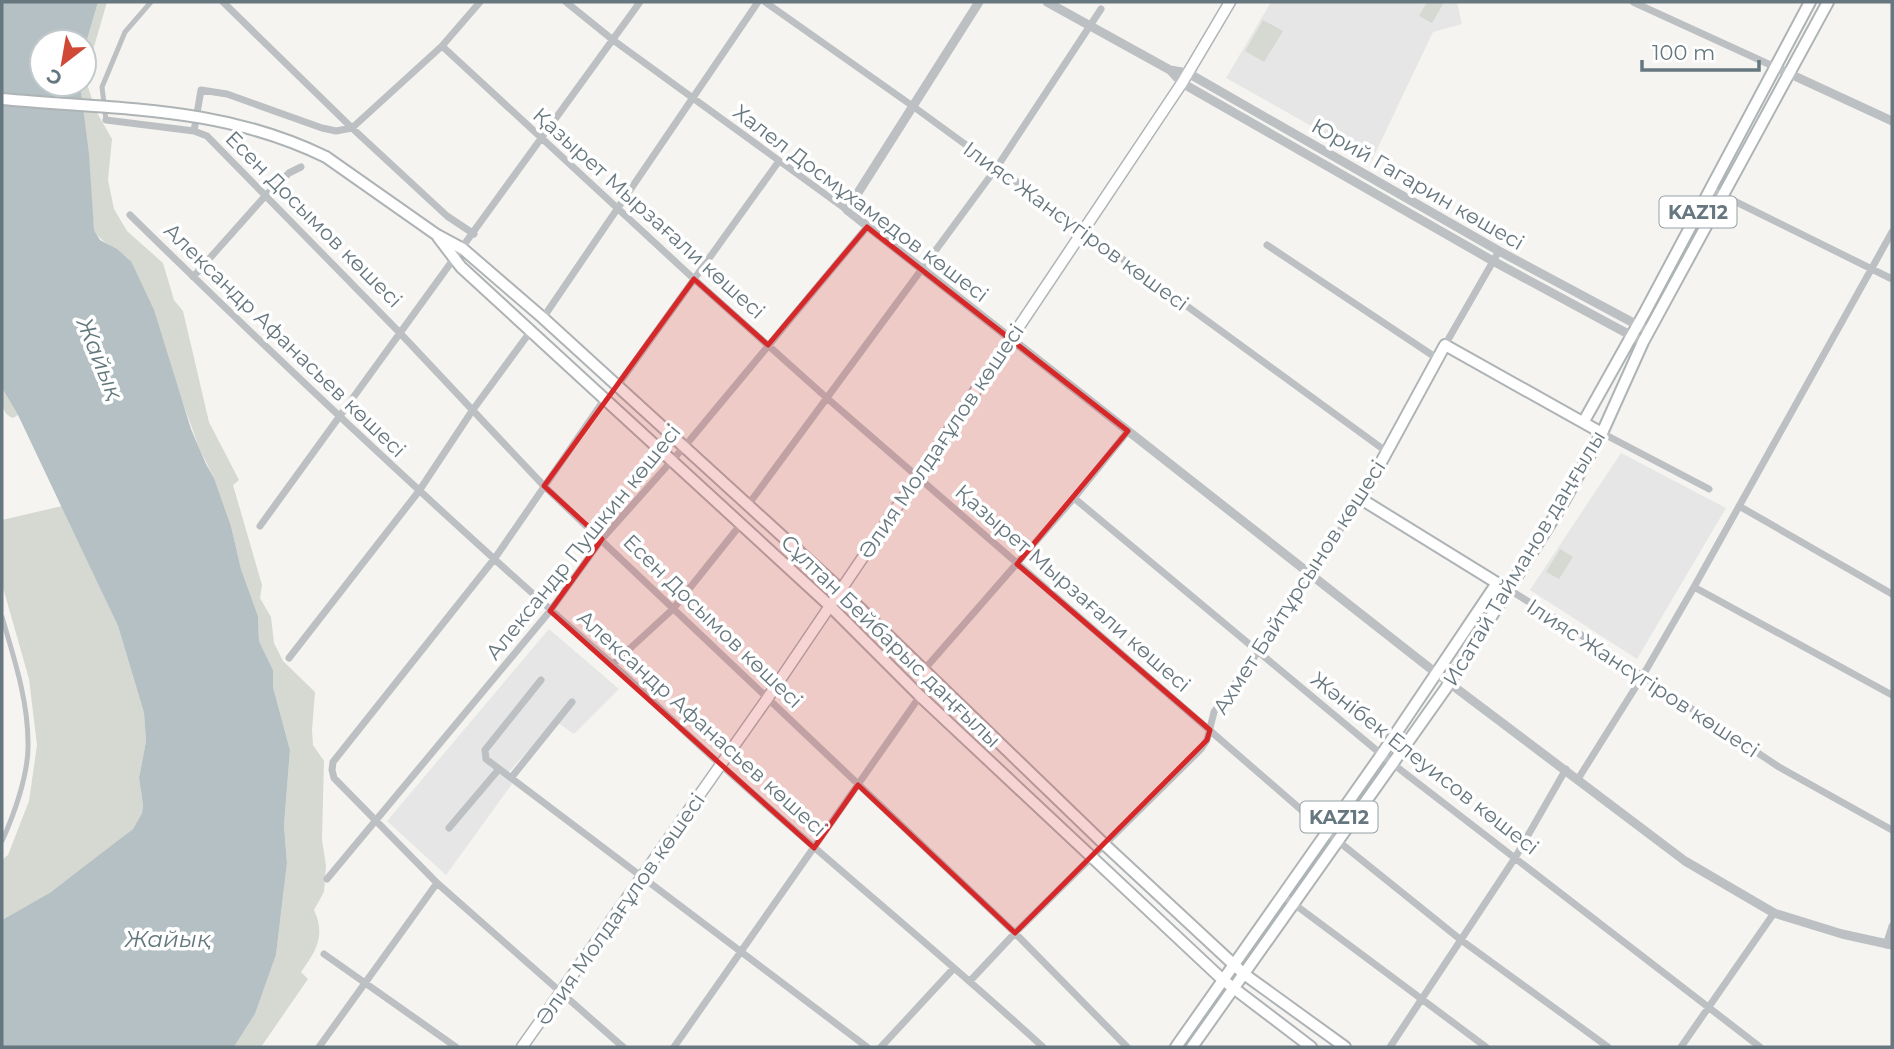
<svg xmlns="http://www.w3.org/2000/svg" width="1894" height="1049" font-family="Montserrat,sans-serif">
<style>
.built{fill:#e5e6e5}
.green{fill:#d5d9d1}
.water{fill:#b4c0c3}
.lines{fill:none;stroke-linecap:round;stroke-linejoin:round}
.secondary-casing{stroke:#afb4b7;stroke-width:13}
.primary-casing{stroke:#aeb3b5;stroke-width:14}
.pedestrian{stroke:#bcc0c3;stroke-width:5}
.minor{stroke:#bcc0c3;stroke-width:7}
.tertiary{stroke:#bcc0c3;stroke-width:9}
.secondary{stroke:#fff;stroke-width:10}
.primary{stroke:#fff;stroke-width:10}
.primary-bridge-casing{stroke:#aeb3b5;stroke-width:14;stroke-linecap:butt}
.primary-bridge{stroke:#fff;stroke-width:10}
.marked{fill:#d62828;fill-opacity:0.2;stroke:#d62828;stroke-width:5;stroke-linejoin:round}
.labels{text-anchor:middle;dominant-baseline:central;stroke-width:7;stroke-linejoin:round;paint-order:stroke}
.shield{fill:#fff;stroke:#95a0a5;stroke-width:2}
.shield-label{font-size:19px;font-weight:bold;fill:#67777f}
.street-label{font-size:21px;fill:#67777f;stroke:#fff}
.water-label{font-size:23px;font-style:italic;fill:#63787c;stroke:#fff}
</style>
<rect width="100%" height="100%" fill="#f5f4f1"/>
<path class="built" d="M1271 2H1457L1462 24 1433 32 1372 160 1226 78Z
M1621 453 1726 508 1637 659 1530 590Z
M549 629 619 689 574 734 555 721 506 775 512 784 446 875 387 821Z"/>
<path class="green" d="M98 2H107L85 78 96 111 112 139 108 180 114 209 127 231 163 263 174 300 183 311 209 422 239 480 233 485 262 585 260 598 271 617 274 643 283 661 315 692 312 730 313 745 324 761 322 840 326 866 324 892 314 910C326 936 316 951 301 972L308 979 261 1047H234L255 1014 276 955 287 863 284 826 290 750 273 687V670L259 641 258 616 241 569 231 526 214 478 200 450 131 261C120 249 102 245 94 230L80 84H84V50Z
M1427 2H1444L1432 23 1419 16Z
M1263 20 1283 31 1264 62 1245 51Z
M2 388 18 415 13 418C1 414 2 400 2 388Z
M62 506 118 626 144 713 146 741 139 778 143 805 142 813 133 829 84 868 51 892 2 920V860L8 855 29 801 37 745 29 679 2 584V520Z
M1560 549 1573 557 1559 579 1546 572Z"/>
<path class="water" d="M2 2H98L84 50V42H42V84H80L89 154 94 230 100 240 117 249 131 261 154 310 191 429 206 464 214 478 231 526 241 569 258 616 259 641 273 670V687L290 750 284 826 287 863 276 955 255 1014 234 1047H2V920L51 892 133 829 142 813 143 805 139 778 146 741 144 713 118 626 18 415 2 388Z"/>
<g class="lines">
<defs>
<path id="secondary" d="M522 1047 767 699 1010 340 1182 83 1230 2"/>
<path id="primary" d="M326 157 437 235 463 249 543 318 840 589 1104 844 1244 974 1345 1047
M438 237 461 267 829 605 920 696 1223 980 1311 1047
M1584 421 1645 312 1810 2
M1176 1047 1382 754 1497 583 1361 499 1445 345 1602 433
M1192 1047 1446 688 1560 508 1602 433 1643 342 1828 2"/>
</defs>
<use href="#secondary" class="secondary-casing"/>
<use href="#primary" class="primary-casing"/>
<path class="pedestrian" d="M106 120 102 87 125 32 151 2
M2 617C14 658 28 700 28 743 29 773 14 815 2 841"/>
<path class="minor" d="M223 2 352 128 447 216 474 234
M566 2 613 40 847 210
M765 2 914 107 1387 452
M1633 2 1775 67
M442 46 694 279 828 399 1328 833 1461 940 1608 1047
M106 120 194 131 207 136 400 333 544 486 1015 933 1127 1047
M194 131 201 90 227 94 322 128 336 131 352 128 442 46 480 2
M1710 189 1892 279
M130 215C287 369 447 519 612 664 649 697 684 732 721 765 827 861 938 951 1043 1047
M1267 245 1438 359
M193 277 266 195 289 173 301 167
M543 318 758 2
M1445 345 1499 251
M618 385 779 161
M604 400 495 558 333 762 332 770 334 778 437 883 623 1047
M1602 433 1709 489
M1074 498 1393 764 1760 1047
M748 505 997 167 1101 9
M1739 506 1892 594
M260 526C388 352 514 177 640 2
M1505 587 1566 625 1779 767 1892 830
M1694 587 1892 695
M289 658 419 491 472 411 530 332
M612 665 673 609 741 524
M923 671 1074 498 1128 431
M541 680 485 750 486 759 867 1047
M511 778 572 702
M1578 779 1642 677 1694 587 1892 232
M449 828 499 769
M327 879 550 611 602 539 685 446 867 227
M1282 895 1486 1047
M1886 945 1892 926
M324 954 456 1047
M970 981 1015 933 1201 749 1207 740 1214 712 1258 652 1361 499
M319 1047 437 883
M674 1047 920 696
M881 1047 954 968
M1390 1047 1515 858 1566 769
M1681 1047 1774 913"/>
<path class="tertiary" d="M979 2 847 210 1436 673 1685 861 1774 913 1842 934 1892 945
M1047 2 1170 70 1182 83 1493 261 1643 342
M1775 67 1892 121
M1170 70 1188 73 1499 251 1643 328"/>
<use href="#secondary" class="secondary"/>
<use href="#primary" class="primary"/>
<defs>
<path id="primary-bridge" d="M2 99C117 110 220 105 326 157"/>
</defs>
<use href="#primary-bridge" class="primary-bridge-casing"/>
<use href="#primary-bridge" class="primary-bridge"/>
</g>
<path class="marked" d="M867 227 1128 431 1017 564 1210 730 1207 740 1015 933 858 785 814 848 550 611 602 539 544 486 694 279 768 345Z"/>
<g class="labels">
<g class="shield">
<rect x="1659.5" y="196.5" width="77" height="31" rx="5"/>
<rect x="1300.5" y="801.5" width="77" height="31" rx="5"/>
</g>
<g class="shield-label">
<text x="1698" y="212">KAZ12</text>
<text x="1339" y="817">KAZ12</text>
</g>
<g class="street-label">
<text transform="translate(1418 184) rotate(30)">Юрий Гагарин көшесі</text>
<text transform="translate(861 203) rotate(37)">Халел Досмұхамедов көшесі</text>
<text transform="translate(649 213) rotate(42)">Қазырет Мырзағали көшесі</text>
<text transform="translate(314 219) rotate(45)">Есен Досымов көшесі</text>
<text transform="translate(1076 226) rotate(36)">Ілияс Жансүгіров көшесі</text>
<text transform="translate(285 340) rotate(44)">Александр Афанасьев көшесі</text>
<text transform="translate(941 441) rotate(-56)">Әлия Молдағұлов көшесі</text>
<text transform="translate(583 542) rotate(-51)">Александр Пушкин көшесі</text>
<text transform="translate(1524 558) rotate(-59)">Исатай Тайманов даңғылы</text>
<text transform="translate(1299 587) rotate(-57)">Ахмет Байтұрсынов көшесі</text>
<text transform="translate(1073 588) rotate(41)">Қазырет Мырзағали көшесі</text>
<text transform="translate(713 621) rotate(44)">Есен Досымов көшесі</text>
<text transform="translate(891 641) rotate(44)">Сұлтан Бейбарыс даңғылы</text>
<text transform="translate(1643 678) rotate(33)">Ілияс Жансүгіров көшесі</text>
<text transform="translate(702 723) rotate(42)">Александр Афанасьев көшесі</text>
<text transform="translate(1425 763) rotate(38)">Жәнібек Елеуисов көшесі</text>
<text transform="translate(620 909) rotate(-55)">Әлия Молдағұлов көшесі</text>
</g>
<g class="water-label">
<text transform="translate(100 359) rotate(68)">Жайық</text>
<text x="168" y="939">Жайық</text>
</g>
</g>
<rect width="1894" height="1049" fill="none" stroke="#67777f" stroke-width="7"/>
<g transform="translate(63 63) rotate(211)"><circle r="33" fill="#ffffff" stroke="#c2c9cc" stroke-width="2"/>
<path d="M0-5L12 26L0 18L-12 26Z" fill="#d04936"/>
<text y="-10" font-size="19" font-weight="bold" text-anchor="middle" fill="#67777f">С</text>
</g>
<path d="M1642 60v10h117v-10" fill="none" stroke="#67777f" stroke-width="3.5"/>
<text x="1652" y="60" font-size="21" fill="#67777f" stroke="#ffffff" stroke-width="5" paint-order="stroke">100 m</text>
</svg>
